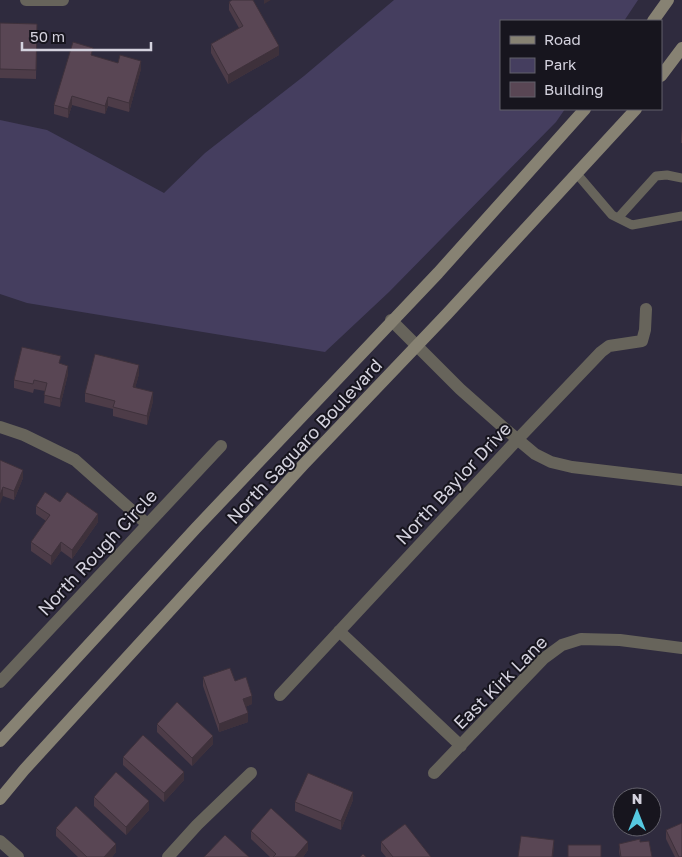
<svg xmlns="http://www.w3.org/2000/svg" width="682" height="857" font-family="'Golos Text',sans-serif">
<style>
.green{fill:#453e5f}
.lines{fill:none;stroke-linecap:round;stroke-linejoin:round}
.service{stroke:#67645b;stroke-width:9}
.minor{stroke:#67645b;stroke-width:12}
.secondary{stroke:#878273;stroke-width:12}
.wall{fill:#4d3c48}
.shaded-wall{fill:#3e313b}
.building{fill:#594654;stroke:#3e313b}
.labels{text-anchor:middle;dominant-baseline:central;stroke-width:4;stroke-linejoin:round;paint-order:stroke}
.street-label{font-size:18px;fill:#d4d2de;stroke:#17151e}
</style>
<rect width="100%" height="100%" fill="#2f2b3e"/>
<path class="green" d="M394 0H638L624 21H501V109H565L556 122 389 292 325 352 27 303 0 294V120L47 130 164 193 205 153 304 76Z"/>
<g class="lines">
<path class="service" d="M577 174 612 215 632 225 682 216
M618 218 656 176 667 175 682 178"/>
<path class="minor" d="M26 0H63
M391 320 460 389 504 428 535 454 551 462 572 467 682 480
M0 427 24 435 75 460 147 524
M339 631 461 746
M0 682 221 446
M280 695 517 440 601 352 609 346 642 341 645 330 646 309
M434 773 543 659 562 645 581 639 620 640 682 648
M0 841 18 857
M168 857 197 825 251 773"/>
<path class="secondary" d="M653 21 668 0
M661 76 682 48
M0 741 196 528 438 273 585 109
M0 799 24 770 303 465 447 314 636 109"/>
</g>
<path class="wall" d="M229 2 279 55 228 84 211 53V44L239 28 229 10Z
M0 23 37 24 36 79 0 78Z
M93 56 141 69 129 112 108 106 105 114 72 105 68 118 54 114V105Z
M682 126V143H681Z
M61 364 68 374 60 407 44 403 45 391 34 389 33 393 14 388V380Z
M139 374 135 388 153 401 147 425 113 416V409L85 402V393Z
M0 460 23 478 14 500 3 496Z
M60 502 98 522 72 559 61 551 51 565 31 551V542L46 521 36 514V506Z
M203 677 235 681 252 704 245 707 248 722 219 732 203 686Z
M157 724 213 744 192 766 157 732Z
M123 757 184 780 164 802 123 765Z
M94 797 149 810 126 835 94 806Z
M353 800 341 830 295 811V802Z
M56 828 116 852 112 857H78L56 836Z
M666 830 682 857H675L666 839Z
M251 831 308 850 303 857H270L251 839Z
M381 842 431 857H386L381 851Z
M640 842 652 857H620L619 852V844Z"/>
<path class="shaded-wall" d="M264 0H271L264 4Z
M279 46V55L228 84V75Z
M141 61V69L129 112V103Z
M72 96V105L68 118V109Z
M108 97V106L105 114V106Z
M139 365V374L133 396V387Z
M68 366V374L60 407V399Z
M153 392V401L147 425V416Z
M23 470V478L14 500V491Z
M3 487V496L0 504V495Z
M98 514V522L72 559V550Z
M61 542V551L51 565V556Z
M252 696V704L243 708V699Z
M248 713V722L219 732V724Z
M213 736V744L192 766V758Z
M184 772V780L164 802V793Z
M353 792V800L341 830V821Z
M149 801V810L126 835V827Z
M554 840V849L553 857H552Z
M308 842V850L303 857H295Z
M116 844V852L112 857H104Z"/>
<path class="building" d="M232 0H253L279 46 228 75 211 44 243 26 229 2Z
M0 23 37 24 36 70 0 69Z
M73 42 93 48 91 55 118 63 120 55 141 61 129 103 108 97 105 106 72 96 68 109 54 105Z
M22 347 61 356 59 363 68 366 60 399 44 395 47 383 34 380 33 384 14 380Z
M95 354 139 365 133 387 153 392 147 416 113 407 115 401 85 393Z
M0 460 23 470 14 491 3 487 0 495Z
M45 492 60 502 67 492 98 514 72 550 61 542 51 556 31 542 50 515 36 506Z
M230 668 235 681 246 677 252 696 243 699 248 713 219 724 203 677Z
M177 702 213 736 192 758 157 724Z
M143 735 184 772 164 793 123 757Z
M116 772 149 801 126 827 94 797Z
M308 773 353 792 341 821 295 802Z
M76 806 116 844 104 857H87L56 828Z
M271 808 308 842 295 857H273L276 854 251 831Z
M682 823V857H679L666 830Z
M405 824 431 857H393L381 842Z
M225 835 249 857H204Z
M521 836 554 840 552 857H518Z
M640 839V842L649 841 652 857H621L619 844Z
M568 845H601V857H568Z
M363 854 366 857H360Z"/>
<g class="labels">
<g class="street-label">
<text transform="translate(304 441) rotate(-47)">North Saguaro Boulevard</text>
<text transform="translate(453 483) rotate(-47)">North Baylor Drive</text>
<text transform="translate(97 552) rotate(-47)">North Rough Circle</text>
<text transform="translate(500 682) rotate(-45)">East Kirk Lane</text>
</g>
</g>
<rect x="500" y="20" width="162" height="90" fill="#17151e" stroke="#63616b"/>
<rect x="510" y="36" width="25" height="8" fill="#878273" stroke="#63616b"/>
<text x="544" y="45" font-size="15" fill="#d4d2de">Road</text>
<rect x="510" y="58" width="25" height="15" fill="#453e5f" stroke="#63616b"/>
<text x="544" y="70" font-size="15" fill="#d4d2de">Park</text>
<rect x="510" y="82" width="25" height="15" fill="#594654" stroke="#63616b"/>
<text x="544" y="95" font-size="15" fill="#d4d2de">Building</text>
<g transform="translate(637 812)"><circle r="24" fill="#17151e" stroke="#63616b"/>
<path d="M0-4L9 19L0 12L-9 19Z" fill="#56c9e1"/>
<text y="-8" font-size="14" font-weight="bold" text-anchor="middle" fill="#d4d2de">N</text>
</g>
<path d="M22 42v8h129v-8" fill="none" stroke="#d4d2de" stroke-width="2.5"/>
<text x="30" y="42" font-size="15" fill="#d4d2de" stroke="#17151e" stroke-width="4" paint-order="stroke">50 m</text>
</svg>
